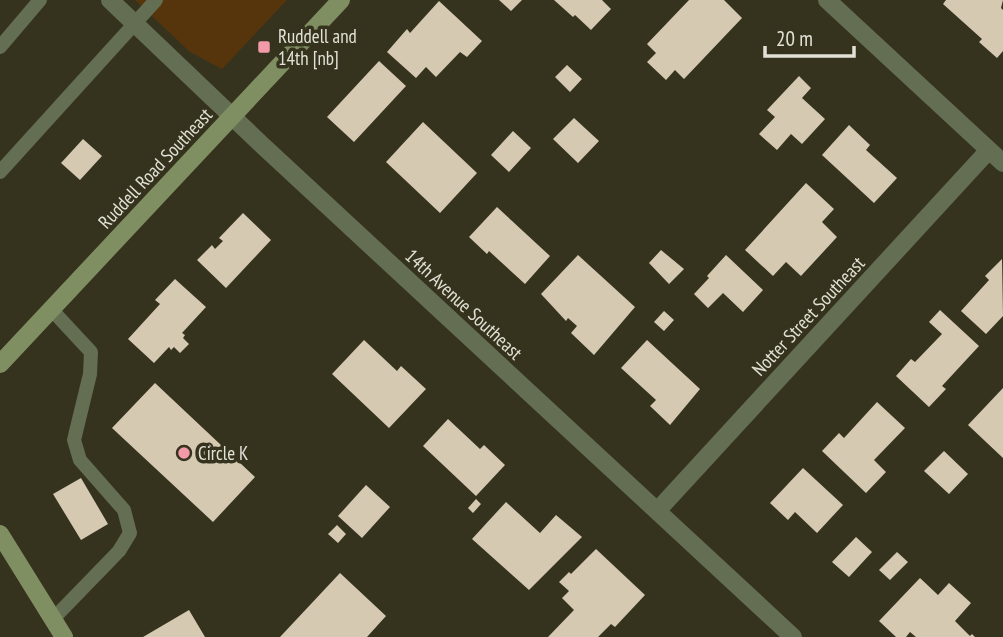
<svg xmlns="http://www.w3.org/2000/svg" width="1003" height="637" font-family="'PT Sans Narrow',sans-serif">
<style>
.green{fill:#56350d}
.building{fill:#d5c9b2}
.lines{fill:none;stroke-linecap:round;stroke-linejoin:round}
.lane{stroke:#646e52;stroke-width:14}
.street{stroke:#646e52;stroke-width:18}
.secondary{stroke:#808f62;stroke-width:18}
.poi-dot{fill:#f39aa9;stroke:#35331e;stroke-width:2.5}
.labels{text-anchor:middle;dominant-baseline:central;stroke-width:7;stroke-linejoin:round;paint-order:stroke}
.poi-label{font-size:19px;fill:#e2e1d5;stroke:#35331e;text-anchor:start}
.street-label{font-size:19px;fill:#e2e1d5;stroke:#35331e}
</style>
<rect width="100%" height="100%" fill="#35331e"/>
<path class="green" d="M135 0H287L222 69 190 52Z"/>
<path class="building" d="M499 0H522L511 11Z
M554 0H602L611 9 591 30 575 15 573 17Z
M689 0H724L742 18 684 79 675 70 666 80 647 62 656 53 647 44Z
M946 0H1003L1001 8 1003 10V51L997 58 979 42 982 39 943 4Z
M439 1 482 41 467 57 460 52 436 77 426 67 416 78 387 52 407 29 410 33Z
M379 61 406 86 354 142 327 117Z
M567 65 582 79 570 92 555 77Z
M799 76 811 88 802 98 825 119 802 144 791 134 777 150 759 134 775 117 767 110Z
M574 118 599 141 578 163 553 139Z
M423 122 477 173 440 213 386 162Z
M849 125 870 145 866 150 897 178 874 203 822 155Z
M513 131 531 148 509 172 491 155Z
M83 139 102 156 80 180 61 163Z
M806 183 834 209 822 222 837 237 801 276 786 262 773 276 745 250Z
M497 207 550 256 525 284 489 251 487 254 469 237Z
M243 213 271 240 226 288 197 260 212 245 215 249 223 241 219 238Z
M661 250 684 269 669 284 649 263Z
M578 255 635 307 594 355 571 333 577 326 568 318 566 321 541 294Z
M726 255 763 290 743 312 723 293 708 308 694 294 709 278 707 276Z
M1002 259 1003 316 986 334 961 311 989 280 985 276Z
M175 279 206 307 182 333 185 335 183 338 189 344 180 353 174 347 171 350 169 347 154 363 128 339 160 304 155 300Z
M940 310 979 346 942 386 946 389 929 407 896 376 911 359 915 362 942 334 929 322Z
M664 311 674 320 664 331 654 322Z
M364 340 397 371 401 366 426 389 389 428 332 374Z
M647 340 700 389 670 425 650 406 656 400 621 368Z
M155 383 255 477 213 522 112 428Z
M1003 388V458L968 425Z
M877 402 905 428 874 460 886 472 866 493 822 451 839 433 844 438Z
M448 419 480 449 484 445 505 465 476 496 423 446Z
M944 451 968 474 949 494 924 471Z
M803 468 843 505 817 533 795 512 788 520 770 503Z
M81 478 108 524 81 540 53 494Z
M366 485 390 507 362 538 338 516Z
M476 499 481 504 473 513 468 508Z
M506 502 540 533 556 515 582 537 529 590 472 539Z
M337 525 346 534 338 543 328 534Z
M856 537 872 552 849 577 832 562Z
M596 549 645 595 615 627 611 624 598 637H548L574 610 562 598 569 591 559 582 569 572 571 574Z
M897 552 908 562 890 580 879 570Z
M340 573 386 616 367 637H280Z
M920 578 938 595 949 583 971 603 955 621 970 636 972 634 975 637H916L910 632 906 637H896L879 621Z
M189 610 205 637H143Z"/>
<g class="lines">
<path class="lane" d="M0 47 40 0
M0 172 156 0
M51 309 91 352 90 374 74 440 80 460 124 510 130 533 119 551 54 618"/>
<path class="street" d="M110 0 262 145 793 637
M827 0 1003 163
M657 511 989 150"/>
<path class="secondary" d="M0 364 341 0
M0 534 64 637"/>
</g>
<g class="poi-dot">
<rect x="257" y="40" width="14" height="14" rx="3.5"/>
<circle cx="184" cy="453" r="7"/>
</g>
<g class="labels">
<g class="poi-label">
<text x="278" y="36">Ruddell and<tspan x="278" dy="22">14th [nb]</tspan></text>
<text x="198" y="453">Circle K</text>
</g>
<g class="street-label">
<text transform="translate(155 168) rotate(-47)">Ruddell Road Southeast</text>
<text transform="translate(464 304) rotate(43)">14th Avenue Southeast</text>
<text transform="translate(808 316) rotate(-47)">Notter Street Southeast</text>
</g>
</g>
<path d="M765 46v10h89v-10" fill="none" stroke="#e2e1d5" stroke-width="3.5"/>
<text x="776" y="46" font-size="21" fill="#e2e1d5" stroke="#35331e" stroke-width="5" paint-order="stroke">20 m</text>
</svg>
